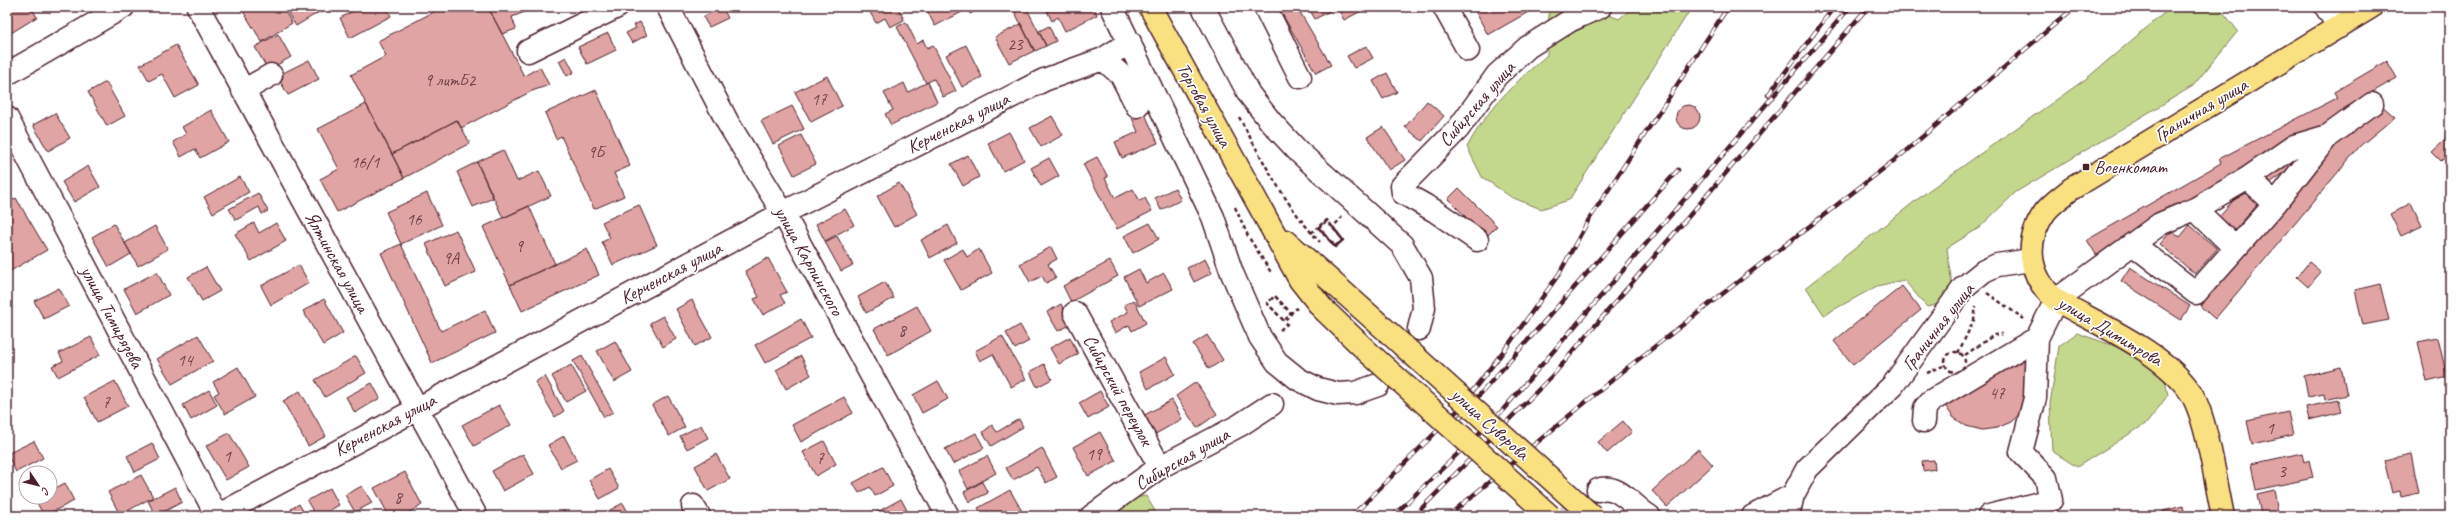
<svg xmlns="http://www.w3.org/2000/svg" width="2457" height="523" font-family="Caveat,sans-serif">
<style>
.green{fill:#c3d88d;stroke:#867c5c}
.building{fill:#dfa4a3;stroke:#4a1f2b}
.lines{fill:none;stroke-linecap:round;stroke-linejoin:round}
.minor-tunnel{stroke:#dbd2d5;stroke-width:22;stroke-dasharray:22 11;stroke-linecap:butt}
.minor-casing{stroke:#4a1f2b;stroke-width:25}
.major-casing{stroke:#4a1f2b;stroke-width:25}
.path{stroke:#4a1f2b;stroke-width:2.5;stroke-dasharray:4 3;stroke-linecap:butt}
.minor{stroke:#fff;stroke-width:22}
.major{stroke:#f9e181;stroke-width:22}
.rail-casing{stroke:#4a1f2b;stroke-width:4.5}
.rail{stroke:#fff;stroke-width:3;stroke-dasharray:9;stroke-linecap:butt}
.major-bridge-casing{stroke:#4a1f2b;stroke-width:25;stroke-linecap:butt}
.path-bridge{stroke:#4a1f2b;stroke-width:2.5;stroke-dasharray:4 3;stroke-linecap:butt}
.major-bridge{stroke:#f9e181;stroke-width:22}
.poi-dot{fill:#4a1f2b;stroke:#fff;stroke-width:1.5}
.labels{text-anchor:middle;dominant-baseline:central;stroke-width:3.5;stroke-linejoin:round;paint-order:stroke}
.number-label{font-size:17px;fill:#6f4049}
.street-label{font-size:19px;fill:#4a1f2b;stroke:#fff}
.poi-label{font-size:19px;fill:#4a1f2b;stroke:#fff;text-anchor:start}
</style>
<rect width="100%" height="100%" fill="#fff"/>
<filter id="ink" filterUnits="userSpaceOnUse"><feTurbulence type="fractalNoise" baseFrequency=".025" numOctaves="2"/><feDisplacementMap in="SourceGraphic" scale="8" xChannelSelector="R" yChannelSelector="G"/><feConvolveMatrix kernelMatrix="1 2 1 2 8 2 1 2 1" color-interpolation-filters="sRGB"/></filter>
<g filter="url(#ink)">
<path class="green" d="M1546 7H1606L1609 15 1619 19 1633 7H1692L1569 200 1541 209 1511 197 1482 177 1467 147C1489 106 1513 85 1547 55L1549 13Z
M2171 7H2219L2238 31 2193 86 2016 192 1979 228 1947 248 1952 285 1939 304 1927 307 1904 280 1877 286 1824 315 1806 287 1928 191 2087 78Z
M2077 333 2132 352 2164 375 2168 395 2147 423 2077 467 2052 451 2050 404 2059 346Z
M1146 496 1155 511 1152 516H1105L1129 499Z"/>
<path class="building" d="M7 7H31L37 17 11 33 7 27Z
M243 7H282L292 23 262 42 241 8Z
M284 7H316L319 12 296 26Z
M317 7H330L321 13Z
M361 7H386L391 16 350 38 340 18Z
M443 7H488L524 76 540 67 549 85 532 91 461 128 457 120 392 154 351 75 386 56 378 41Z
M488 7H520L522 13 512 17 516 29 502 34Z
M520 7H540L522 13Z
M722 7 728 18 709 27 703 17Z
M867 7H898L904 20 890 27 885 18 876 23Z
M931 7H960L962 12 935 26 926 9Z
M967 7H983L970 14Z
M1012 7H1026L1046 46 1035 51Z
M1045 7H1094L1097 15 1065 31 1058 17 1052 21Z
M1278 7H1297L1331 65 1316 73Z
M1308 7H1328L1330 11 1315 19Z
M1337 7H1367V8L1344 20Z
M1473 7H1530L1532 10 1488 35Z
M640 22 647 35 632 43 626 33 636 28 634 25Z
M906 22 917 44 923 40 927 48 933 45 956 91 943 97 934 79 926 83 897 27Z
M1021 24 1034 51 1009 63 995 37Z
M1049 26 1056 41 1046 46 1039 31Z
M608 33 616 50 587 64 578 47Z
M278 34 291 57 268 70 255 47Z
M176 45 199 85 175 98 162 74 149 81 140 65Z
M966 45 982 77 962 87 946 55Z
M1366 46 1373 58 1354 68 1347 56Z
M566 57 574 72 567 76 559 61Z
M309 60 319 79 288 95 277 76Z
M2387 61 2397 78 2343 109 2346 114 2228 175 2230 180 2097 256 2087 240 2221 163 2219 159 2337 98 2334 92Z
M1387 73 1397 92 1383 99 1373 81Z
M827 76 842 106 811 122 795 92Z
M106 82 125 116 107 126 88 92Z
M928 82 937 102 891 125 885 114 893 110 884 93 904 83 908 92Z
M596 90 630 166 614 173 624 196 594 209 561 136 556 139 545 113Z
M1427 101 1444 116 1422 141 1405 127Z
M366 104 404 178 337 212 320 179 339 169 318 129Z
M2380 104 2395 117 2360 146 2215 319 2200 306 2345 133Z
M1676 117a12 12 0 1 1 24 0a12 12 0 1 1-24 0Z
M792 106 804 129 773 144 761 121Z
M211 110 229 142 200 158 195 149 181 157 173 142 186 134 182 127Z
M1144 112 1158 143 1122 158 1115 142 1138 132 1132 118Z
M55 113 70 138 48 151 33 125Z
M1052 116 1063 135 1041 147 1030 128Z
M457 120 470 143 404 178 392 154Z
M1383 127 1405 160 1389 170 1367 137Z
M2450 129V153L2441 161 2432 152 2445 140 2446 132Z
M1009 132 1024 160 1003 171 988 143Z
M801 135 816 164 794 175 779 146Z
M503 150 517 181 539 171 551 196 503 218 477 162Z
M2295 150 2302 160 2270 183 2264 173Z
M968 155 979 177 963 186 951 164Z
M1097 157 1108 177 1105 178 1115 198 1133 189 1140 201 1145 198 1152 211 1117 229 1083 164Z
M1049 158 1059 176 1041 186 1031 168Z
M477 162 493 198 473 207 457 172Z
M88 166 100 187 74 202 62 182Z
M240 177 249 192 213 213 204 197Z
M899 183 917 214 894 227 877 196Z
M1175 188 1181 200 1161 210 1155 198Z
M1459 188 1497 226 1486 237 1448 199Z
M2244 189 2259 203 2234 231 2218 217Z
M258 193 268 211 262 214 259 207 236 220 229 209Z
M427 193 442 225 401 244 386 212Z
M16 198 47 250 7 273V203Z
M2411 203 2422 226 2401 236 2390 214Z
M639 205 657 245 613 265 602 242 610 238 602 222Z
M529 206 555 264 510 285 483 227Z
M845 209 854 225 825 241 816 224Z
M254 223 259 233 276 223 286 241 251 261 235 234Z
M1150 223 1159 239 1133 253 1124 236Z
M114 224 131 254 109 267 92 237Z
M948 225 957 243 930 258 921 240Z
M2190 225 2217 249 2195 274 2160 244 2172 230 2180 237Z
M155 226 168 249 138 266 125 243Z
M456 230 476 272 445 286 426 244Z
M837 236 853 265 841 271 825 242Z
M401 244 441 331 485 310 495 333 432 363 381 253Z
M1051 247 1057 259 1048 264 1056 278 1046 283 1042 276 1030 282 1020 264Z
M587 249 599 275 522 311 510 285Z
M963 249 967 257 979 249 992 273 961 290 944 260Z
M768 258 787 292 780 295 785 303 763 315 754 299 759 297 745 271Z
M1205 259 1212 273 1194 282 1187 268Z
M1110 261 1118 276 1071 302 1063 286Z
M2309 262 2321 272 2308 287 2297 277Z
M299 265 309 283 271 305 261 286Z
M206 267 220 291 202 301 188 277Z
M2130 267 2190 306 2181 320 2121 281Z
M1139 269 1146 283 1164 273 1173 289 1139 306 1124 277Z
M157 272 169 295 137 313 124 289Z
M885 282 894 298 866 313 858 297Z
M2380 284 2389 320 2363 325 2355 290Z
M1902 286 1921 310 1853 365 1834 341Z
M59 288 69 306 44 319 34 301Z
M324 299 343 333 323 345 303 311Z
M692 300 712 337 695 346 676 309Z
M1134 300 1146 323 1132 331 1129 325 1115 333 1109 322 1128 312 1124 305Z
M1061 304 1072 324 1058 331 1047 312Z
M917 306 931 331 888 355 874 329Z
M663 316 676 339 663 347 650 323Z
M801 319 811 338 765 363 755 345Z
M1020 325 1029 341 1015 349 1006 333Z
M198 335 213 361 172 384 157 359Z
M1207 335 1223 360 1209 369 1193 344Z
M1002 336 1026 379 1011 387 993 354 980 361 975 351Z
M91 337 100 355 58 377 52 366 63 361 59 353Z
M1070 337 1078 354 1059 364 1050 348Z
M2438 338 2447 377 2427 382 2418 342Z
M615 341 632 372 614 382 597 351Z
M356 356 366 373 325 397 315 380Z
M582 356 613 412 604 417 573 361Z
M801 356 811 375 786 389 776 370Z
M1166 357 1175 374 1148 389 1139 372Z
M2024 360 2030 372 2022 412 2011 422 1997 428 1982 430 1966 426 1953 417 1944 404Z
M1044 364 1052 379 1037 387 1030 372Z
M571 365 586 391 566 402 552 376Z
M238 367 255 397 225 414 214 395 219 392 213 382Z
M2341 367 2347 395 2325 400 2324 394 2308 397 2304 376Z
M545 376 564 411 555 417 535 382Z
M115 381 128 406 97 422 84 397Z
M938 381 948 399 922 413 913 395Z
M1196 382 1217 414 1197 428 1176 396Z
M372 383 380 398 355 413 346 397Z
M209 390 217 405 191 420 183 405Z
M300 391 326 436 308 446 283 401Z
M1100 391 1109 407 1088 419 1079 403Z
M668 396 685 427 669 436 652 405Z
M844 397 853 413 801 442 792 425Z
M1172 400 1182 419 1152 436 1141 417Z
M2339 400 2342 412 2309 420 2306 407Z
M499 405 511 425 474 446 462 425Z
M2288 412 2293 435 2252 444 2247 421Z
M1019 419 1023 427 991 446 983 432 992 425 997 432Z
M1623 421 1632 432 1607 453 1598 442Z
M701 425 708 438 687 449 680 436Z
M1100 432 1116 461 1088 476 1073 447Z
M229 433 249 467 226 480 206 446Z
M976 433 984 448 953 464 945 449Z
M564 436 577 460 561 468 548 445Z
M34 441 43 458 16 472 7 454Z
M824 441 836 464 816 476 803 452Z
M152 443 160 459 135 472 127 456Z
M1042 448 1057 477 1046 483 1037 467 1013 480 1006 468Z
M1698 449 1713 465 1667 507 1652 491Z
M2302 453 2304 462 2309 460 2313 478 2256 490 2251 464Z
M523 454 534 474 503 491 492 471Z
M716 454 730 479 708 491 695 466Z
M2411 454 2419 493 2401 497 2400 491 2392 493 2384 460Z
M987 456 996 473 968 489 959 471Z
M2450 458V476L2446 459Z
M1934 460 1935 469 1923 471 1922 461Z
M883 467 893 486 875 496 870 487 859 493 853 483Z
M608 469 619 488 600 499 589 480Z
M405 472 422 505 402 516H389L374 488Z
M141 475 153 497 120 515 108 492Z
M982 482 988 493 969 502 964 492Z
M65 483 74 501 44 516 35 499 50 497V491Z
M362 486 372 503 355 512 345 495Z
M175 487 182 502 156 516 148 501Z
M330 488 339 505 320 516H316L307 501Z
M1010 490 1023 513 1017 516H983L978 508Z
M2274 490 2278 512 2261 515 2257 494Z
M901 499 910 516H870Z
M623 503 630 516H614L610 510Z
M299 504 306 516H294L291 509Z
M2183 506 2185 516H2164L2163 511Z
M291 511 294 516H282Z
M564 511 566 516H555Z"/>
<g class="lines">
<path class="minor-tunnel" d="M1378 385C1398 374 1413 351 1419 329
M1567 516 1587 495 1598 490"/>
<defs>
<path id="minor" d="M198 7 476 516
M668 7 728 123 783 213 948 516
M1112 7 1213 217 1232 273 1260 337 1277 362 1298 379 1318 389 1338 394 1355 393 1378 385
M1203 7 1249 94 1271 122 1299 152 1402 245 1421 278 1424 308 1419 329
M1265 7 1300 77
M1444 7 1468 50
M2326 7 2339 27
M528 51 617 7
M1103 59 1121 75 1137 106
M7 74 123 7
M243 91 271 75
M7 118 217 516 783 213 1044 80 1103 59 1130 42
M2248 178 2275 204
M2195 209 2235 248
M1477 240 1435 211 1403 193 1402 186 1458 129 1497 75 1528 47 1571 20 1600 7
M2134 245 2196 293 2275 204 2328 136 2372 104
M1075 313 1160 467
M1924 421 1925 408 1931 401 2037 338
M1598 490C1618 482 1634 508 1649 516
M693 506 699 516
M1092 516 1160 467 1240 425 1272 404
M1753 516 1793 495
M1788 516 1793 495 1807 469 1893 385 1964 287 1984 271 1997 265 2031 260
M1989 516 2051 500 2046 478 2021 452 2035 398 2037 338 2056 300 2160 224 2195 209 2248 178 2294 146 2328 136"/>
<path id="major" d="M1150 7 1300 280 1322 308 1369 353
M1286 241 1388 332
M2223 516C2216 485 2207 418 2191 393 2163 351 2099 325 2056 300 2028 276 2024 242 2045 212 2052 203 2063 196 2071 189L2371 7"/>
</defs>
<use href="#minor" class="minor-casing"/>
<use href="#major" class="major-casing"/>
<path class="path" d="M1239 117C1262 159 1286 207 1320 242
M1235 207 1248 236 1272 274
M1311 233 1319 227 1335 246 1343 240 1327 221 1319 227 1335 247 1343 240 1327 220 1318 227 1335 247 1343 240 1333 227 1342 217
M1987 293 2024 319
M1280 330 1287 324 1267 303 1275 296 1291 314 1284 321 1267 303 1275 296 1291 313 1297 308
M1945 362a10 10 0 1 1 20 0a10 10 0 1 1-20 0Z
M1958 353 1974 320 1976 306
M1965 355 1994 335 2002 334
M1927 373 1945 365
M7 500 10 516"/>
<use href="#minor" class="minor"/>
<use href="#major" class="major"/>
<defs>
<path id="rail" d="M1768 95 1834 7
M1445 431 1461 416 1678 170
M1358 510 1457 411 1509 344 1559 274 1588 221 1728 7
M1351 516 1362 506
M1393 516 1501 412 1850 7
M1414 516 1552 376 1868 7
M1448 516 1622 372 1901 155 2075 7"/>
</defs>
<use href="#rail" class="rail-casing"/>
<use href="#rail" class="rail"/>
<defs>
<path id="major-bridge" d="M1388 332 1592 516
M1369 353 1550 516"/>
</defs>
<use href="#major-bridge" class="major-bridge-casing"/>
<path class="path-bridge" d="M1611 510 1618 516"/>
<use href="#major-bridge" class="major-bridge"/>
</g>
</g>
<rect class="poi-dot" x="2082" y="163" width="8" height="8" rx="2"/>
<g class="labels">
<g class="number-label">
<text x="1015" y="44">23</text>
<text x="450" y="80">9 литБ2</text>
<text x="819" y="99">17</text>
<text x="596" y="152">9Б</text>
<text x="365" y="162">16/1</text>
<text x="414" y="219">16</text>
<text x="519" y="246">9</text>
<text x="451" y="258">9А</text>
<text x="902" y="330">8</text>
<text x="185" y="360">14</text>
<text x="1997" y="393">47</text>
<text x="106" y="402">7</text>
<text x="2270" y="428">1</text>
<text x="1094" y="454">19</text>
<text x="227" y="456">1</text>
<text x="820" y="458">7</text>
<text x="2282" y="471">3</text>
<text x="398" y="497">8</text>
</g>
<g class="street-label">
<text transform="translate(1477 104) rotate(-49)">Сибирская улица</text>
<text transform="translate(1204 105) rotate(61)">Торговая улица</text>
<text transform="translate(2201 110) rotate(-31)">Граничная улица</text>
<text transform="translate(958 123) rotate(-27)">Керченская улица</text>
<text transform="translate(809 261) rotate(61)">улица Карпинского</text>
<text transform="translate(337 262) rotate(61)">Ялтинская улица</text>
<text transform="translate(671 273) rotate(-28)">Керченская улица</text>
<text transform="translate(112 317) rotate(62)">улица Тимирязева</text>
<text transform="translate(1938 327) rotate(-52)">Граничная улица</text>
<text transform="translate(2110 331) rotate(31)">улица Димитрова</text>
<text transform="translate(1118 390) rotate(61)">Сибирский переулок</text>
<text transform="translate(1490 424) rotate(42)">улица Суворова</text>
<text transform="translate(385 425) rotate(-28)">Керченская улица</text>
<text transform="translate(1182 459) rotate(-30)">Сибирская улица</text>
</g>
<g class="poi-label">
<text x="2094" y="167">Военкомат</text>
</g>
</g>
<rect width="2457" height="523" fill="none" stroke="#fff" stroke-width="24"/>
<rect x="12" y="12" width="2433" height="499" fill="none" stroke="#4a1f2b" stroke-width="1.5" filter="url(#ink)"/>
<g transform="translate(38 485) rotate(125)"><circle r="19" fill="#ffffff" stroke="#b7a5aa"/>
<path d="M0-3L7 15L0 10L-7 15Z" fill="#4a1f2b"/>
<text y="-6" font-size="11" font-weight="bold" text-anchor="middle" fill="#4a1f2b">С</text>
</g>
</svg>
